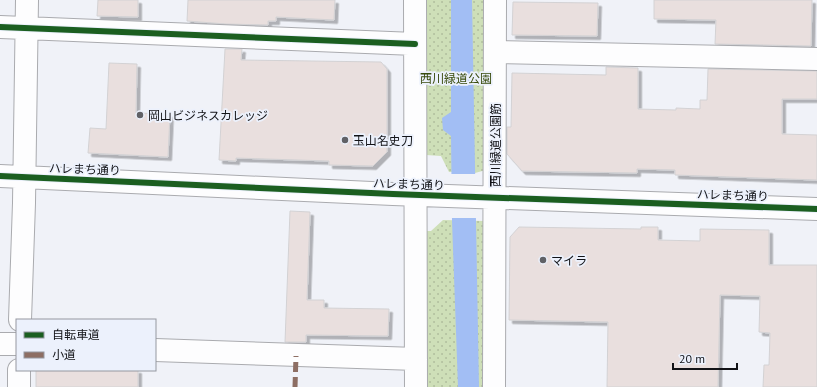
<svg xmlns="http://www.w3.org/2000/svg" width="817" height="387" font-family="'PT Sans','Noto Sans JP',sans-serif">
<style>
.grass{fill:url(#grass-dots)}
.water{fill:#a2bef4}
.pier{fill:#f0f2f8}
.building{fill:#e9dfde;stroke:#d3d2d4;filter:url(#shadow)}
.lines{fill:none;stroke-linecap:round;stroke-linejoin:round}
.minor-casing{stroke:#aaabaf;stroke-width:24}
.minor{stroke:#fdfdfe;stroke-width:22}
.quiet{stroke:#8d6e63;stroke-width:5;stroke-dasharray:10 5;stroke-linecap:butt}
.cycleway-casing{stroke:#ecf1fc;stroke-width:8}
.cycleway{stroke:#1b5e20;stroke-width:6}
.poi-dot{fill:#606166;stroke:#ecf1fc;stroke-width:1.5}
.labels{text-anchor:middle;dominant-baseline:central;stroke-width:3.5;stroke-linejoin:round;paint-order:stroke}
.park-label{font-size:12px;fill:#384b0c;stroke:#ecf1fc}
.poi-label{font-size:12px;fill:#121317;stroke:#ecf1fc;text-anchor:start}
.street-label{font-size:12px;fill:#121317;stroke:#ecf1fc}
</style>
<defs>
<pattern id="grass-dots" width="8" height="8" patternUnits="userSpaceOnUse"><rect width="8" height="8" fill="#cedfb8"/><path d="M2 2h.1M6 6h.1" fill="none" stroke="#b0be9d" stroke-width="1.8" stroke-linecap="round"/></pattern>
<filter id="shadow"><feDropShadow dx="3.5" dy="3.5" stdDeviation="0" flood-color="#0004"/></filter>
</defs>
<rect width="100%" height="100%" fill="#f0f2f8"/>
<path class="grass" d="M425 0H485L486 170 475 173 449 172 441 156 426 155Z
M443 220 485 221 486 387H427L426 231H431Z"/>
<path class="water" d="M451 0H472L479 387H458L452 221 451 136 443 130 442 118 451 112Z"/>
<path class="pier" d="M451 174H477V218H451Z"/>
<path class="building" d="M98 0H138V17L97 16Z
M188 0H335L334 20 276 17V21H268V25L226 24 187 21Z
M654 0H812L811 46 715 44 716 20 654 19Z
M513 2 598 3 597 36 512 35Z
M225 49H242L241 60 381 62 387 69V152L373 166 329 165V161L236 158V161L219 160Z
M109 63 137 64 136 113 170 114 168 157 88 153 90 128 106 129Z
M606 67 638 68V109L676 110V108L700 109V100H707L708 69 817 71V99H782V134L817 135V180L675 175V170L637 169V173L522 171 507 154V127H511L512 73 606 75Z
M290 211 310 212 307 300H324V308L389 309 388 336 306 335V342H285Z
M519 227 641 229V227H658V240L700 241V229L769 230V265H817V387H763L764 365H769L770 333 759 332 760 296 720 295 718 387H607L608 322 509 320 510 237Z
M36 370H138V387H36Z"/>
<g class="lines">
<defs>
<path id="minor" d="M415 0 416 387
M0 27 415 44
M496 52 817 59
M0 176 393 194 817 209
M20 320 24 203 27 0
M0 344H17
M155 350 416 359
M19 387V370
M494 387 495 0"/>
</defs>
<use href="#minor" class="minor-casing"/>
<use href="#minor" class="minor"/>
<path class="quiet" d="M295 387 296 356"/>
<defs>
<path id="cycleway" d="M0 27 415 44
M0 176 393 194 817 209"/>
</defs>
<use href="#cycleway" class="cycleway-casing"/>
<use href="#cycleway" class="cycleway"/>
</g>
<g class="poi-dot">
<circle cx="140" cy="115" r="4"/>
<circle cx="345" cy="140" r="4"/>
<circle cx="543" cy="260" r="4"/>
</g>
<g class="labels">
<g class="park-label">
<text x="456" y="78">西川緑道公園</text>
</g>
<g class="poi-label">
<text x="148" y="115">岡山ビジネスカレッジ</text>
<text x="353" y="140">玉山名史刀</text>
<text x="551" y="260">マイラ</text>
</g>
<g class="street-label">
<text transform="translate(495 145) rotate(-90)">西川緑道公園筋</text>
<text transform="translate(85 169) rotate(2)">ハレまち通り</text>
<text transform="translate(409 184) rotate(2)">ハレまち通り</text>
<text transform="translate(733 195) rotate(2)">ハレまち通り</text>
</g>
</g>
<rect x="16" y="319" width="140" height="52" fill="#ecf1fc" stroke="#9598a0"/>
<rect x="24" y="332" width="20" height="6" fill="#1b5e20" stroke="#9598a0"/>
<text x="52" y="339" font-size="12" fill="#121317">自転車道</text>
<rect x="24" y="352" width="20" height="6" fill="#8d6e63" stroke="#9598a0"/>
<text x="52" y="359" font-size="12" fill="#121317">小道</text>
<path d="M673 363v6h64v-6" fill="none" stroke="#121317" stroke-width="2"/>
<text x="679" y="363" font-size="12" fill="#121317" stroke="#ecf1fc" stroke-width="3" paint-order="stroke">20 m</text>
</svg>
